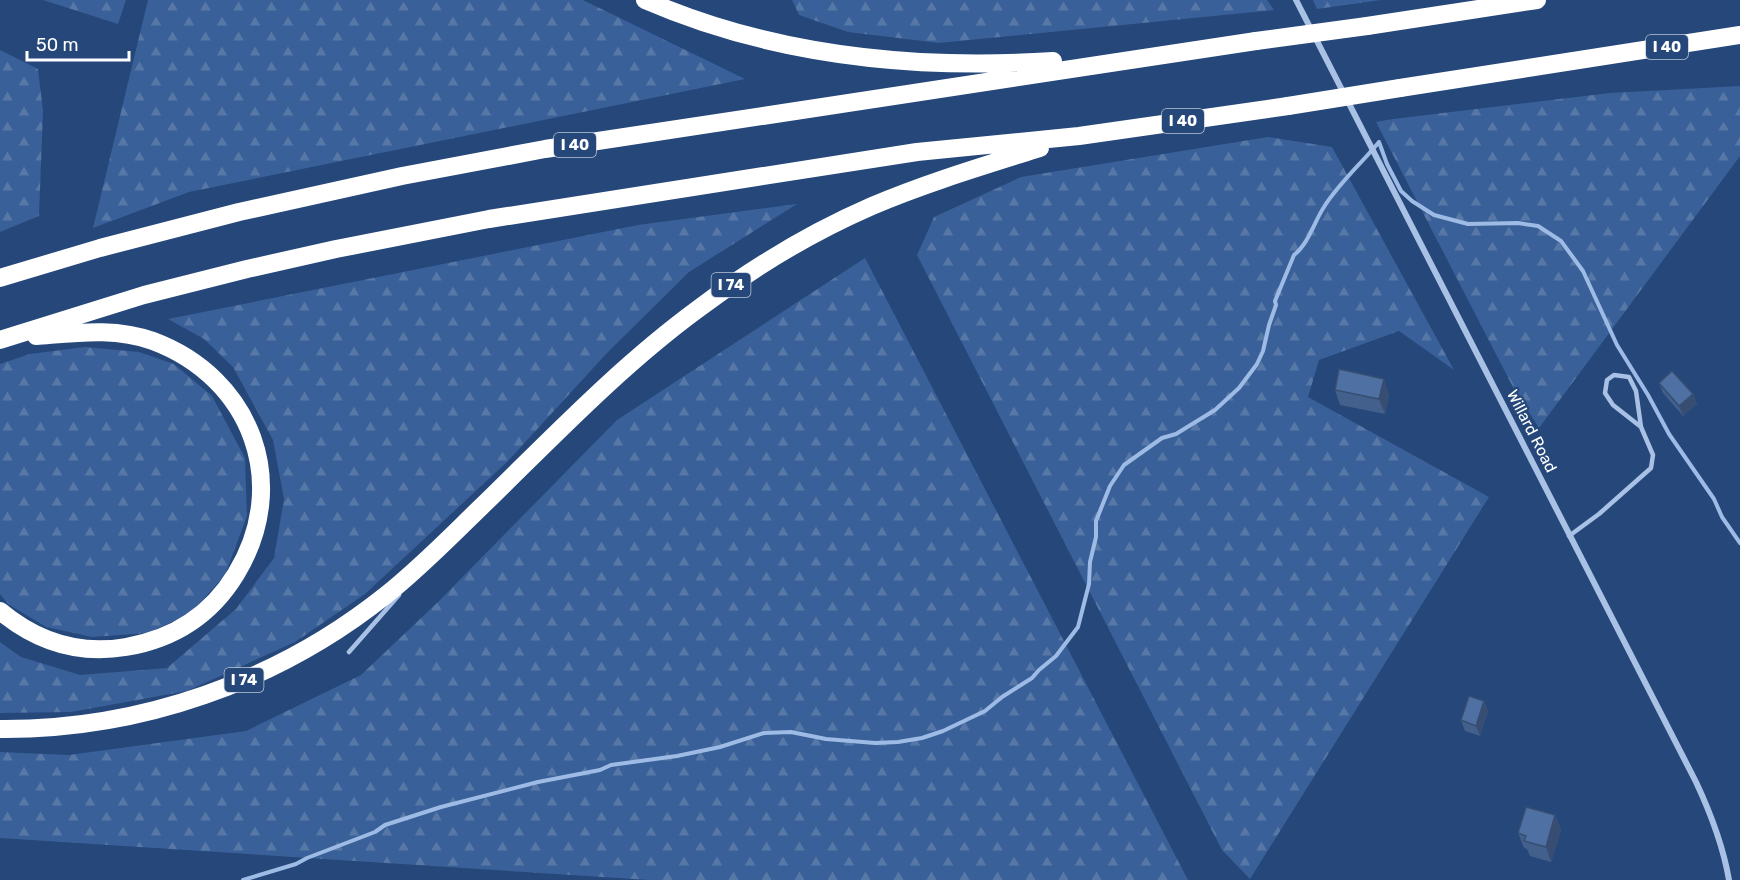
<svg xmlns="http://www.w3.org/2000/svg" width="1740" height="880" font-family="Rubik,sans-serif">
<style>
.forest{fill:url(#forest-firs)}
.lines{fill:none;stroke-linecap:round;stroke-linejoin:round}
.stream{stroke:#9dbbe5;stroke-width:4}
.service{stroke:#a9c1e4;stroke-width:4.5}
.minor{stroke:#a9c1e4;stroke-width:6}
.motorway{stroke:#fff;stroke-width:18}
.motorway-bridge{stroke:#fff;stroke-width:18}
.wall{fill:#43608c}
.shaded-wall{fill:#374e72}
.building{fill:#4e70a3;stroke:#374e72;stroke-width:1.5}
.labels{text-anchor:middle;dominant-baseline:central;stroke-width:4.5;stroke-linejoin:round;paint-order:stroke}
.shield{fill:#25477a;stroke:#bec8d7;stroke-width:1.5}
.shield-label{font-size:15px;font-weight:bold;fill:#fff}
.street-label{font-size:16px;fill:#fff;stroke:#25477a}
</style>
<defs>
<pattern id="forest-firs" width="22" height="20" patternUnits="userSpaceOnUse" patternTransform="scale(1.5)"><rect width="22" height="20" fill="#396098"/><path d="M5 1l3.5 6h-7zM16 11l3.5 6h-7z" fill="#5778a7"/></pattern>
</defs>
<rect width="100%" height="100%" fill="#25477a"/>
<path class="forest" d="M43 0H126L118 24Z
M148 0H583L745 79 189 192 93 228Z
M792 0H1267L1274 10 939 43 848 32 799 15Z
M1313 0H1381L1317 9Z
M0 50 38 69 43 111 39 216 0 232Z
M1740 86V156L1539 428 1514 389 1376 122 1393 119 1610 93Z
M1268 137 1332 147 1454 370 1399 331 1319 360 1308 397 1489 497 1250 879 1222 850 917 255 934 217 1021 177Z
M797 204 689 272 606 354 507 462 365 594 295 642 187 691 71 712 0 713V642L21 657 80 675 167 668 236 609 274 558 284 499 273 440 233 367 204 339 168 319 638 225Z
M865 258 1188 880H649L0 838V752L69 755 246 731 361 675 439 601 617 420Z
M85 347 139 352 174 364 212 396 245 458 247 516 225 575 191 613 148 633 92 637 46 627 8 604 0 594V364L30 354Z"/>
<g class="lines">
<path class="stream" d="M1379 142 1387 164 1401 191 1412 201 1434 215 1468 224 1518 223 1538 226 1561 241 1583 271 1617 345 1648 395 1669 434 1714 499 1722 517 1740 543
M243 880 296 864 307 858 375 832 385 825 441 807 538 782 600 770 611 765 677 756 720 747 764 733 791 732 826 739 875 743 898 742 922 738 943 731 985 711 1002 697 1032 678 1039 670 1056 656 1078 627 1089 584 1090 562 1096 537V521L1110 486 1124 465 1162 438 1176 434 1215 410 1239 388 1257 364 1263 351 1269 325 1276 305 1275 301 1294 255C1309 243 1314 222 1324 207 1339 183 1361 164 1379 142"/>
<path class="service" d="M1569 536 1599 514 1651 468 1653 455 1641 427 1613 405 1605 393 1607 380 1614 375 1629 377 1636 391 1641 427
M349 652 399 595"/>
<path class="minor" d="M1296 0 1696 782C1711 814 1723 845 1729 880"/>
<path class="motorway" d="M645 0C774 56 915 70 1053 61
M1367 26 1537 0
M1400 88 1740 35
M0 278 100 248 239 212 402 176 545 149 1256 41
M0 340 144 295 247 269 336 249 489 219 917 152 1079 136 1288 106
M0 611C37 642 79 655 126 647 173 639 211 615 236 574 291 484 252 378 153 341 115 327 75 333 36 336
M0 729C140 730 277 682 386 595 420 568 450 537 481 507 551 439 619 367 698 309 752 268 810 233 872 206 926 183 983 166 1040 148"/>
<path class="motorway-bridge" d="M1256 41 1367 26
M1288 106 1400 88"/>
</g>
<path class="wall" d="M1659 383 1693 394 1697 404 1683 416 1663 393Z
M1335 390 1389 394 1385 414 1340 405Z
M1484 701 1488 711 1480 736 1465 731 1461 720Z
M1555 815 1561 830 1551 862 1530 856 1527 849 1524 848 1518 833Z"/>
<path class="shaded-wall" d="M1384 379 1389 394 1385 414 1379 399Z
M1693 394 1697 404 1683 416 1679 406Z
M1484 701 1488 711 1480 736 1476 726Z
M1555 815 1561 830 1551 862 1546 847Z"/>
<path class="building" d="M1339 369 1384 379 1379 399 1335 390Z
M1672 371 1693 394 1679 406 1659 383Z
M1469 696 1484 701 1476 726 1461 720Z
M1526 807 1555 815 1546 847 1524 841 1526 836 1518 833Z"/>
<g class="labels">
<g class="shield">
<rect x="1646" y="35" width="42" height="24" rx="4.5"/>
<rect x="1162" y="109" width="42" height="24" rx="4.5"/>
<rect x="554" y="133" width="42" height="24" rx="4.5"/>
<rect x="711.5" y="273" width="39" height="24" rx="4.5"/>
<rect x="224.5" y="668" width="39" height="24" rx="4.5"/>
</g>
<g class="shield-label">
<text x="1667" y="47">I 40</text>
<text x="1183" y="121">I 40</text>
<text x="575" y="145">I 40</text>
<text x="731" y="285">I 74</text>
<text x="244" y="680">I 74</text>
</g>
<g class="street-label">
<text transform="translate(1532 431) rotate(63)">Willard Road</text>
</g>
</g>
<path d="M27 51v9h102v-9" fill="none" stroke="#ffffff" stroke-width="3"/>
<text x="36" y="51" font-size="18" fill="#ffffff" stroke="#25477a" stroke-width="4.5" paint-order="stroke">50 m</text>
</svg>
